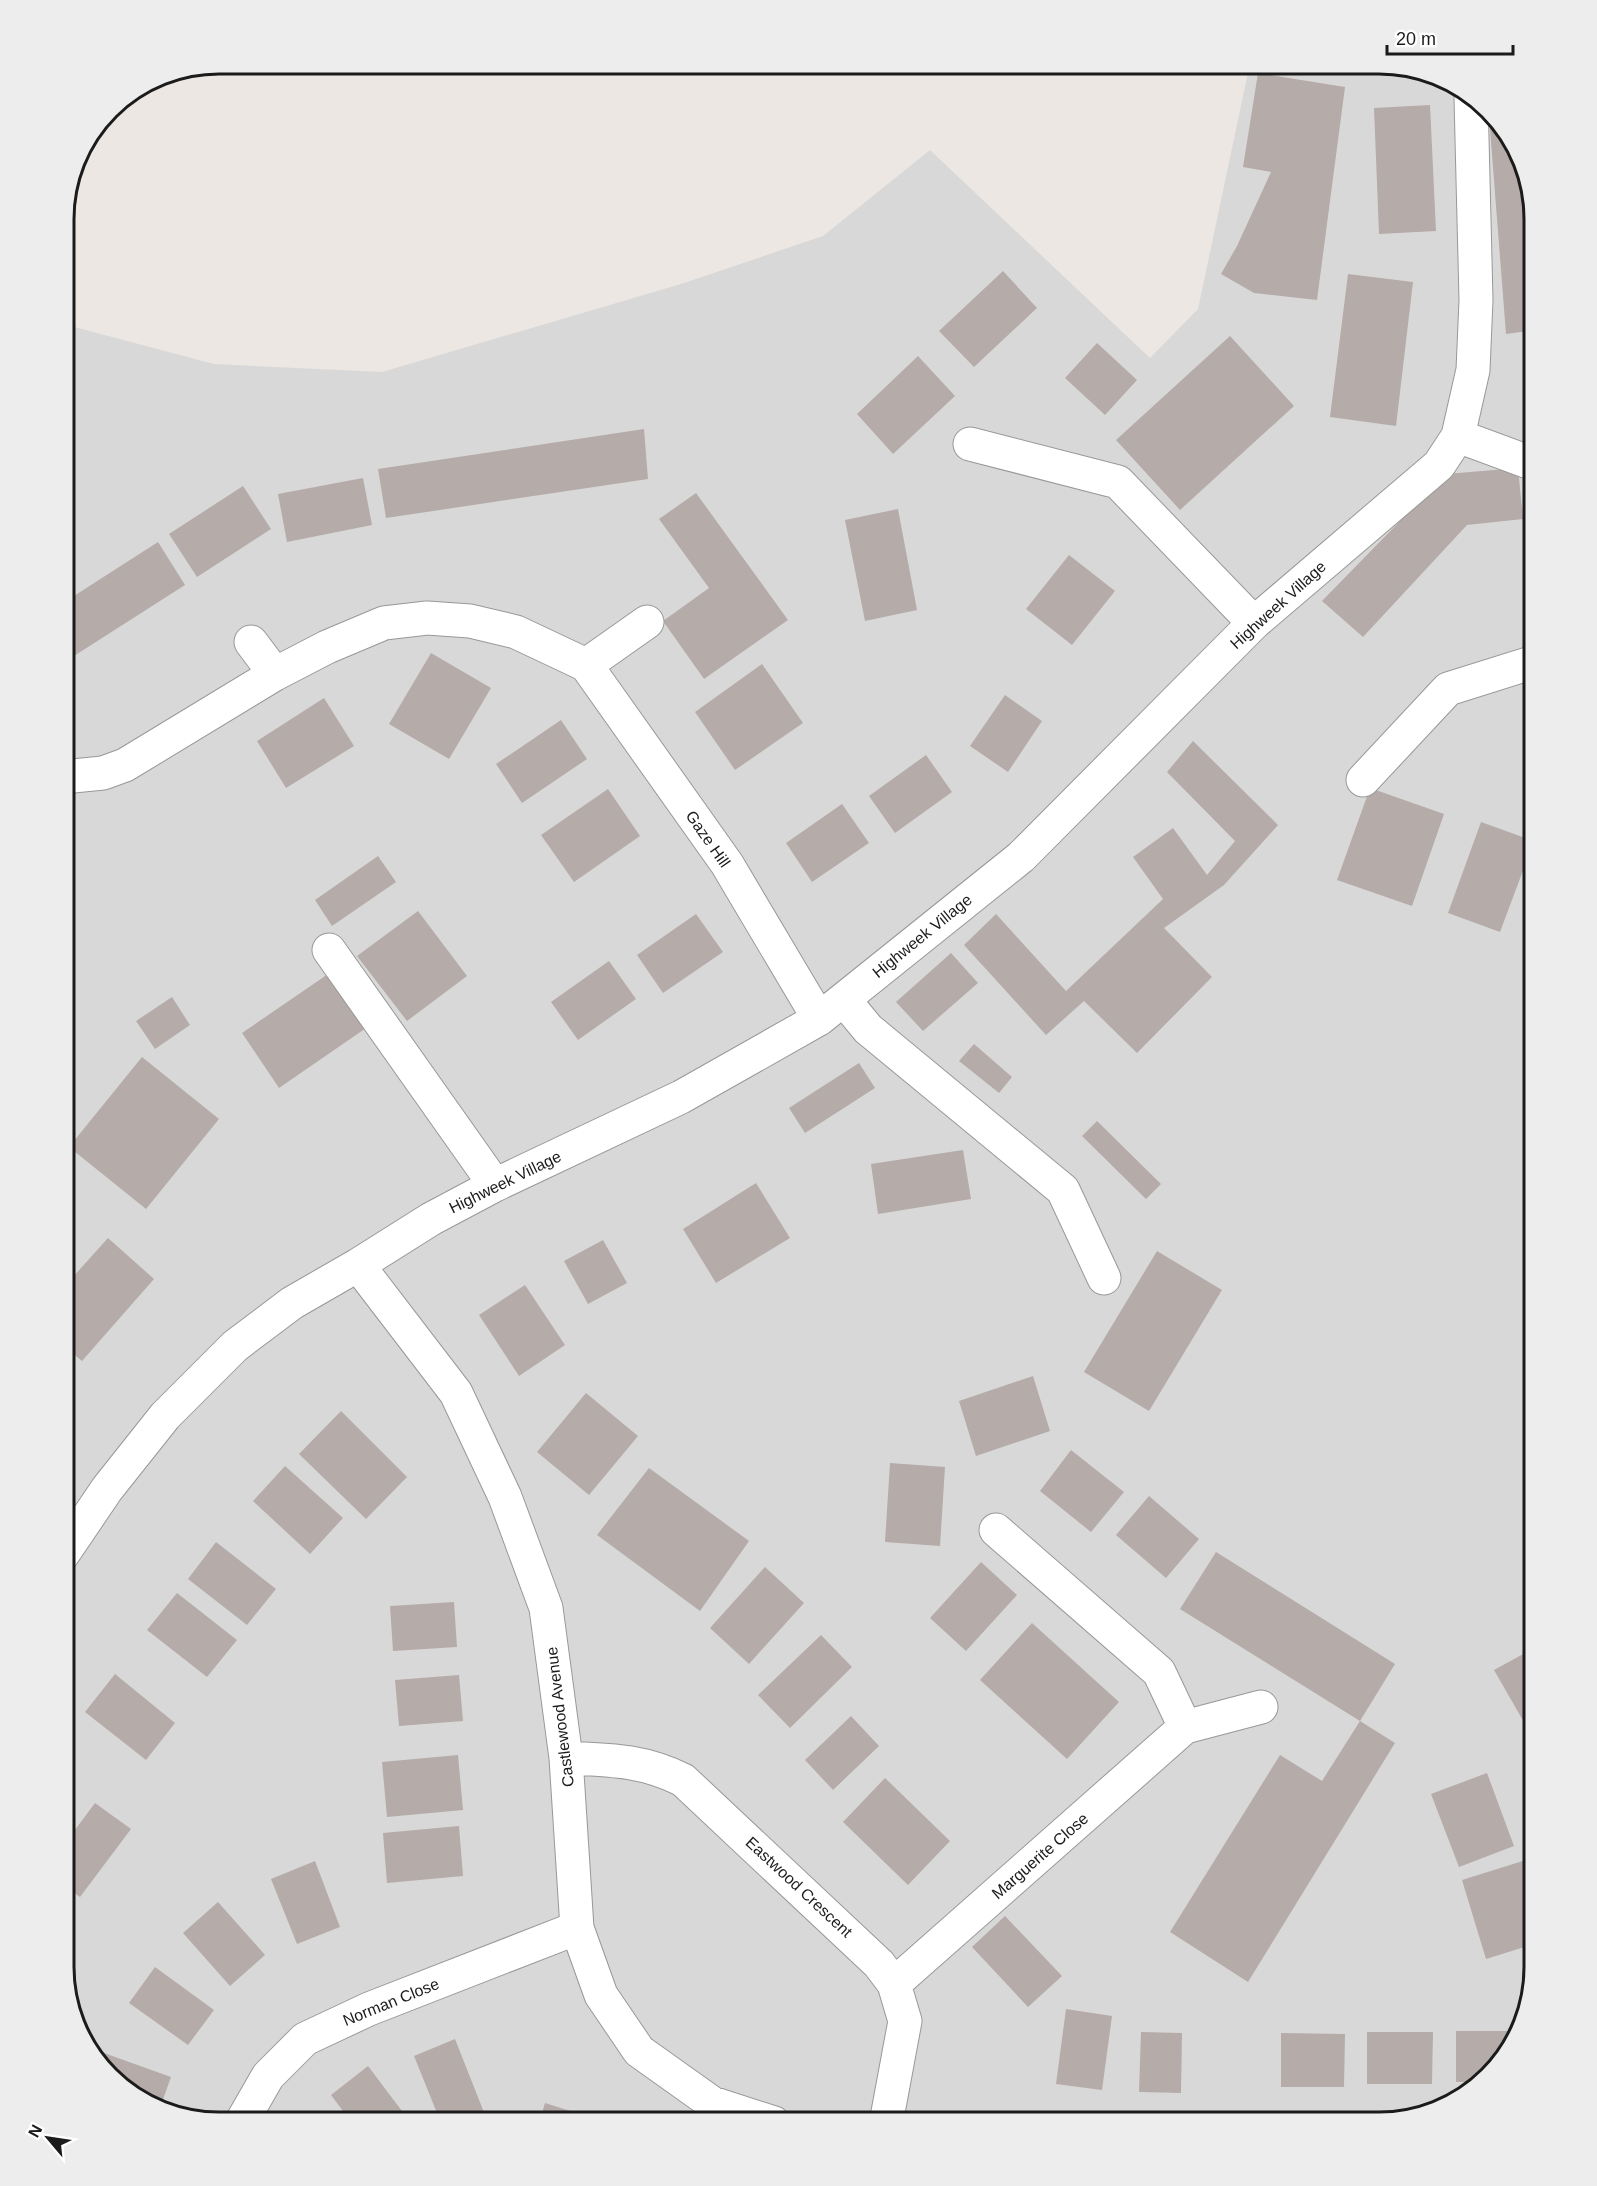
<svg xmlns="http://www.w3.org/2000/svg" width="1597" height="2186" font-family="Helvetica,sans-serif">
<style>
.residential{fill:#d9d8d9}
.building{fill:#b5aba8}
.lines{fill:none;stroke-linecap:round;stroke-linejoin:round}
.minor-casing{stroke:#989898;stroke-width:35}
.minor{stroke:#fff;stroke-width:33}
.labels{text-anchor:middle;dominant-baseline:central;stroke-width:6;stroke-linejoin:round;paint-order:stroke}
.street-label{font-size:16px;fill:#1b1b1b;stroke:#fff}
.rim{fill:none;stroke:#1b1b1b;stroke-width:3}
</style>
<rect width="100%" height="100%" fill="#ece7e2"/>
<path class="residential" d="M1250 63H1388L1457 84 1513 140 1534 219V1968L1513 2046 1457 2102 1379 2123H209L140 2102 84 2046 63 1967V324L214 364 382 372 681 284 823 236 930 150 1150 358 1198 309Z"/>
<path class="building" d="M1258 73 1345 87 1317 300 1254 293 1221 274 1237 246 1271 172 1243 167Z
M1430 105 1436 231 1379 234 1374 108Z
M1489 116 1513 140 1534 219V330L1506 334Z
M1003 271 1037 308 974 367 939 331Z
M1348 274 1413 282 1396 426 1330 417Z
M1230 336 1294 406 1180 510 1116 440Z
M1097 343 1137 380 1105 415 1065 378Z
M918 356 955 396 893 454 857 414Z
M644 429 648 479 386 518 378 469Z
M1518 468 1523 519 1467 525 1363 637 1322 601 1446 474Z
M363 478 372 525 287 542 278 494Z
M243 486 271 529 197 577 169 534Z
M696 493 788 620 704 679 663 621 709 588 659 519Z
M898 509 917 610 865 621 845 520Z
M158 542 185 585 63 663V603Z
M1069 555 1115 591 1072 645 1026 609Z
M431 653 491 688 449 759 389 724Z
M762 664 803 723 735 770 695 712Z
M1005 695 1042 721 1008 772 970 746Z
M324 698 354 746 286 788 257 741Z
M561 720 587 759 522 803 496 764Z
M1193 741 1278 825 1224 885 1164 928 1212 977 1137 1053 1084 1001 1046 1035 964 945 996 914 1066 991 1163 899 1133 857 1173 828 1207 875 1235 841 1167 772Z
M926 755 952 792 895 833 869 796Z
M1370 788 1444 814 1412 906 1337 880Z
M608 789 640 836 574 882 541 835Z
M842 804 869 843 812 882 786 843Z
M1481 822 1534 841 1500 932 1448 913Z
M378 856 396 882 332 926 315 900Z
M418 911 467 976 407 1021 357 956Z
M696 914 723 952 663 993 637 955Z
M951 953 978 983 923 1031 896 1002Z
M609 961 636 999 578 1040 551 1002Z
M331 972 369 1026 279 1088 242 1033Z
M172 997 190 1025 155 1049 136 1021Z
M974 1044 1012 1077 999 1093 959 1061Z
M142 1057 219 1119 146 1209 69 1147Z
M859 1063 875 1088 805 1133 789 1108Z
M1097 1121 1161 1184 1146 1199 1082 1136Z
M963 1150 971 1199 878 1214 871 1164Z
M756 1183 790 1238 716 1283 683 1229Z
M108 1238 154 1279 82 1361 63 1345V1288Z
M603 1240 627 1283 588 1304 564 1261Z
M1157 1251 1222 1290 1149 1411 1084 1372Z
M525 1285 565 1345 519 1376 479 1315Z
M1033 1376 1050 1431 976 1456 959 1401Z
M586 1393 638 1436 589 1495 537 1452Z
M341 1411 407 1477 366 1519 299 1454Z
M1071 1450 1124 1492 1091 1532 1040 1491Z
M890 1463 945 1467 940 1546 885 1542Z
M285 1466 343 1518 310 1554 253 1501Z
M649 1468 749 1541 700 1611 597 1535Z
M1149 1496 1199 1539 1166 1578 1116 1535Z
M216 1542 276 1589 247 1625 188 1579Z
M1216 1552 1395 1664 1360 1721 1180 1609Z
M981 1562 1017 1595 966 1651 930 1618Z
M765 1567 804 1603 749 1664 710 1628Z
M177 1593 237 1640 207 1677 147 1630Z
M454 1602 457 1647 393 1651 390 1606Z
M1032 1623 1119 1702 1067 1759 980 1680Z
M821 1635 852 1667 790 1728 758 1695Z
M1534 1648V1728L1529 1731 1494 1670Z
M115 1674 175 1723 146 1760 85 1712Z
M459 1675 463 1721 399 1726 395 1680Z
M851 1716 879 1746 833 1790 805 1760Z
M1360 1721 1395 1743 1248 1982 1170 1932 1280 1755 1322 1781Z
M458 1755 463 1810 387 1817 382 1762Z
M1487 1773 1514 1846 1459 1867 1431 1794Z
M885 1778 950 1841 908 1885 843 1822Z
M95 1803 131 1829 80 1897 63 1885V1846Z
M459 1826 463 1876 387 1883 383 1833Z
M1532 1858 1534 1865V1944L1486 1959 1462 1880Z
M315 1861 340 1927 297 1944 271 1879Z
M218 1902 265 1955 230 1986 183 1933Z
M1005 1916 1062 1976 1028 2007 972 1947Z
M155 1967 214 2010 188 2045 129 2003Z
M1066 2009 1112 2016 1102 2090 1056 2084Z
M1456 2031H1517L1513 2046 1476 2082H1456Z
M1141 2032 1182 2033 1181 2093 1139 2092Z
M1367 2032H1433L1432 2084H1367Z
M1281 2033 1345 2034 1344 2087H1281Z
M455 2039 487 2120 480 2123H441L414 2056Z
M90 2048 171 2077 160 2108 140 2102 89 2051Z
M368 2066 411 2123H352L331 2095Z
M545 2103 605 2122V2123H539Z"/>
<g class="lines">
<defs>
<path id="minor" d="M1458 436 1534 464
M970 444 1118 482 1254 623
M251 642 275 674 327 647 384 623 427 618 470 621 516 632 586 665 727 864 819 1019
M586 665 647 622
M63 777 103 773 125 765 275 674
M1363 780 1448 689 1534 662
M329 950 495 1185
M844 1000 868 1029 1063 1190 1104 1278
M358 1265 456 1393 505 1497 546 1608 566 1758 577 1928 601 1995 639 2051 712 2103 774 2123
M63 1554 107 1489 165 1416 235 1346 292 1303 358 1265 431 1219 495 1185 681 1097 819 1019 1021 857 1254 623 1439 465 1458 436 1473 370 1476 300 1471 98
M1185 1727 1261 1707
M566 1758C611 1760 642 1760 683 1780L879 1964 894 1984 905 2021 886 2123
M894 1984 1185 1727 1159 1672 996 1530
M241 2123 268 2076 305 2039 369 2009 577 1928"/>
</defs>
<use href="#minor" class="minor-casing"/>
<use href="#minor" class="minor"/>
</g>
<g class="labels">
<g class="street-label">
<text transform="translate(1278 605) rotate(-42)">Highweek Village</text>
<text transform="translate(708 839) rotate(55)">Gaze Hill</text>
<text transform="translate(922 936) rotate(-39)">Highweek Village</text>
<text transform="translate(505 1182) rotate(-26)">Highweek Village</text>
<text transform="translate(560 1717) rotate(-97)">Castlewood Avenue</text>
<text transform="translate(1040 1856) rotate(-41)">Marguerite Close</text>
<text transform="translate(799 1887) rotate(43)">Eastwood Crescent</text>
<text transform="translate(391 2002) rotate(-22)">Norman Close</text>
</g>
</g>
<path d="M0 0H1597V2186H0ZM219 74H1379A145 145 0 0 1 1524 219V1967A145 145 0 0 1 1379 2112H219A145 145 0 0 1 74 1967V219A145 145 0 0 1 219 74Z" fill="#ededed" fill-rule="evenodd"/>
<path class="rim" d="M219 74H1379A145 145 0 0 1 1524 219V1967A145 145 0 0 1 1379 2112H219A145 145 0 0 1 74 1967V219A145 145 0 0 1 219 74Z"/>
<g transform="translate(48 2138) rotate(299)" stroke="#ffffff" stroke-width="4.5" paint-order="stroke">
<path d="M0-4.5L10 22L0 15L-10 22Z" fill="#1b1b1b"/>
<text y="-9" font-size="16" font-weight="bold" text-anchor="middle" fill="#1b1b1b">N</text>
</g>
<path d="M1387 45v9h126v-9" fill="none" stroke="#1b1b1b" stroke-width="3"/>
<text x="1396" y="45" font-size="18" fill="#1b1b1b" stroke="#ffffff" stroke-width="4.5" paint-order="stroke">20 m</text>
</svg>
